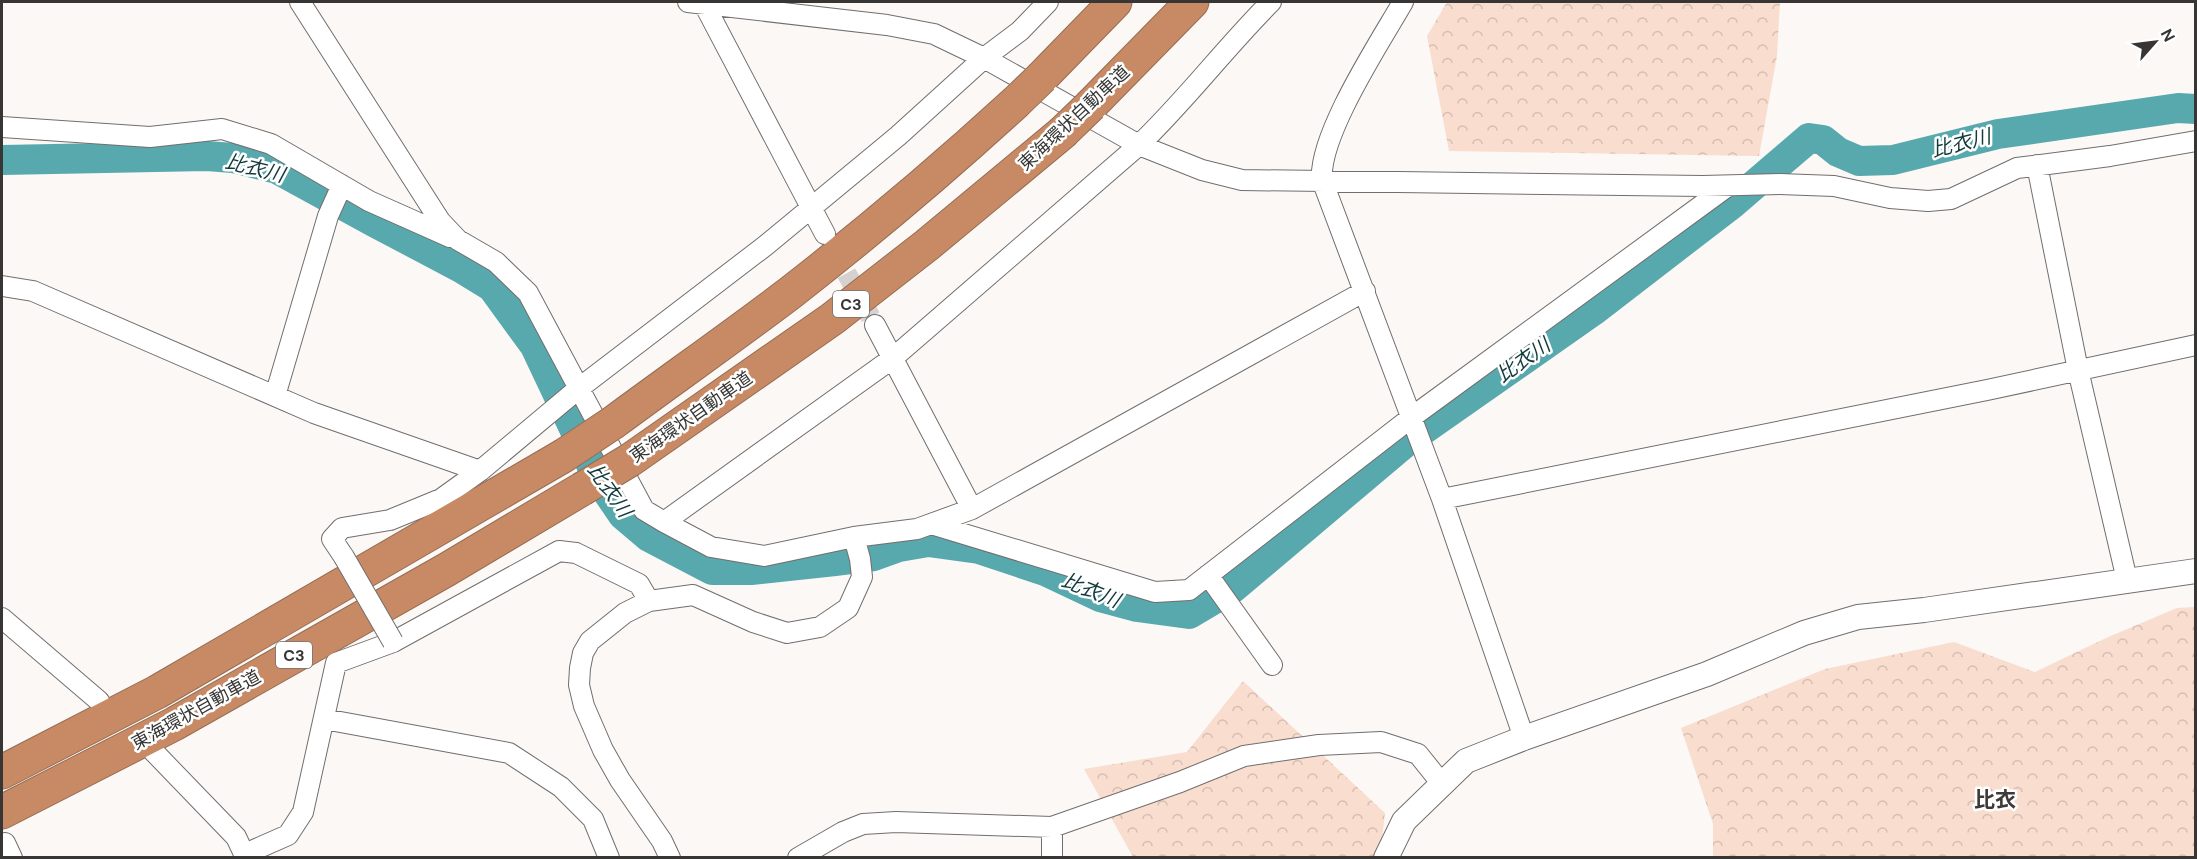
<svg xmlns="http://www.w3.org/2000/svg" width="2197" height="859" font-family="'DM Sans','Noto Sans JP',sans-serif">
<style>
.forest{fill:url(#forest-crowns)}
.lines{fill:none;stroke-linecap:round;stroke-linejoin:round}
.river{stroke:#58a9ad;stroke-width:30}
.minor-tunnel{stroke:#d5d1cf;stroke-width:20;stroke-dasharray:20 10;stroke-linecap:butt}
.minor-casing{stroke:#726e6d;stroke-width:22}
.tertiary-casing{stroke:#726e6d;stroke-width:26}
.motorway-casing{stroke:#956d54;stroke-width:35}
.minor{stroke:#fff;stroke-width:20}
.tertiary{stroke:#fff;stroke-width:24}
.motorway{stroke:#c88a65;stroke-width:33}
.minor-bridge-casing{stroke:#726e6d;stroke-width:22;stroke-linecap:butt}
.motorway-bridge-casing{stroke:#956d54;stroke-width:35;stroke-linecap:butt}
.minor-bridge{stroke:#fff;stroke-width:20}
.motorway-bridge{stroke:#c88a65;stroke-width:33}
.labels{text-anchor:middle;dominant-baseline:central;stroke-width:5;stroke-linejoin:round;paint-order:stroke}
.shield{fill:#fff;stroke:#737272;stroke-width:1.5}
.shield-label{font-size:16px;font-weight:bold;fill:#373635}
.street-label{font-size:18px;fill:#373635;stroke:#fff}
.water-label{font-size:20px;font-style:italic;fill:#12393b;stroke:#fff}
.quarter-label{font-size:21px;font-weight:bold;fill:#3d3a38;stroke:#fff}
</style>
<defs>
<pattern id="forest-crowns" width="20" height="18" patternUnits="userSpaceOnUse" patternTransform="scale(1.5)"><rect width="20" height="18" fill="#f9ddce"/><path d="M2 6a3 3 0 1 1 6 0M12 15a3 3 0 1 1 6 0" fill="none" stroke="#d6beb2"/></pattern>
</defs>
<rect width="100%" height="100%" fill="#fcf8f6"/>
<path class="forest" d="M1447 2H1780L1777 56 1759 156 1449 151 1427 36Z
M2195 607V857H1713V824L1681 728 1825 669 1954 642 2035 672 2106 638 2177 608Z
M1243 681 1385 813 1380 857H1133L1084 769 1187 752Z"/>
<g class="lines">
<path class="river" d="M2 160 207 156 233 158 277 169 374 222 461 268 492 287 535 346 597 477 623 515 649 537 712 570H751L835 561 874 556 899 547 928 542 979 549 1045 571 1100 597 1137 607 1189 614 1233 588 1406 442 1593 311 1732 204 1809 138 1823 140 1838 152 1859 161 1893 160 1998 134 2178 108 2196 109"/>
<path class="minor-tunnel" d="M832 247 875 325"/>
<defs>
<path id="minor" d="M300 2 440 221 458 240 496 262 528 293 644 510 664 522 711 547 764 556 854 537 917 529 972 509 1365 291
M688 2 887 25 934 34 984 58 1139 145 1202 170 1242 180 1703 186 1780 184 1834 186 1890 198 1928 201 1951 199 2017 168 2110 156 2196 141
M1403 2C1380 42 1318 136 1322 180L1442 499 1524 738
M704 4 825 234
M2 127 150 137 222 129 271 144 369 201 450 237
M2037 165 2078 370 2127 580
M2 286 33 291 314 413 480 471
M875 325 972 509
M275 396 328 216 342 185
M1442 499 1987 390 2196 345
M664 522 893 358 1139 145C1186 100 1225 48 1271 2
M931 524 1155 592 1189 590 1412 417 1728 186
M344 557 332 539 342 528 390 520 441 499 480 471 578 389 765 246 898 136 984 58 1020 31 1048 2
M1208 575 1272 665
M2 618 99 701
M324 719 509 753 561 787 593 819 609 858
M153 751 236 837 246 858
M5 843 12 858
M245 854 288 835 303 812 336 663 393 642 559 551 576 553 639 584 649 601
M670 858 662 841 620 780 603 750 584 706 579 685 580 668 583 653 590 641 625 613 649 601 693 595 753 622 787 633 820 627 848 608 862 577 860 559 854 537
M798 858 843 832 863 824 896 822 1052 827 1180 782 1244 756 1319 745 1381 742 1418 754 1442 784
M1052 858V827"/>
<path id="tertiary" d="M1386 858 1404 821 1466 761 1524 738 1707 674 1804 633 1858 617 1924 610 2196 571"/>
<path id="motorway" d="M1042 77 1115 2
M1091 105 1192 2
M614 422C672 379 732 337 790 293 867 233 943 169 1015 103
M630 460 832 319 927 245 1062 133
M2 772 157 692 563 456
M2 812 174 724 446 570 582 489"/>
</defs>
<use href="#minor" class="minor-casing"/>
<use href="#tertiary" class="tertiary-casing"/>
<use href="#motorway" class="motorway-casing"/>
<use href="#minor" class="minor"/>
<use href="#tertiary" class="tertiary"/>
<use href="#motorway" class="motorway"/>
<defs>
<path id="minor-bridge" d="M344 557 393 642"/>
<path id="motorway-bridge" d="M1015 103 1042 77
M1062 133 1091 105
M563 456 614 422
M582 489 630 460"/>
</defs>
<use href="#minor-bridge" class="minor-bridge-casing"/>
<use href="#motorway-bridge" class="motorway-bridge-casing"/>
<use href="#minor-bridge" class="minor-bridge"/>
<use href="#motorway-bridge" class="motorway-bridge"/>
</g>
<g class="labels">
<g class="shield">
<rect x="833" y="291" width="36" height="26" rx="4.5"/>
<rect x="276" y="642" width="36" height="26" rx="4.5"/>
</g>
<g class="shield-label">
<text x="851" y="304">C3</text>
<text x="294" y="655">C3</text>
</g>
<g class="street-label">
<text transform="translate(1074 118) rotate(-43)">東海環状自動車道</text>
<text transform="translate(691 417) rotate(-35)">東海環状自動車道</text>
<text transform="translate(196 710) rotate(-29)">東海環状自動車道</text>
</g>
<g class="water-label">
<text transform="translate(1961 143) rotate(-14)">比衣川</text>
<text transform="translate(255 168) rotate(14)">比衣川</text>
<text transform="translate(1523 360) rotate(-35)">比衣川</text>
<text transform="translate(610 490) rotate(55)">比衣川</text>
<text transform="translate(1091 590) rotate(22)">比衣川</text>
</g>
<g class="quarter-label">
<text x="1995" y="800">比衣</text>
</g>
</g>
<rect width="2197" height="859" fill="none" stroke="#373635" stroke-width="6"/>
<g transform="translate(2155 42) rotate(62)" stroke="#ffffff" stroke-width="4.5" paint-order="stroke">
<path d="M0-4.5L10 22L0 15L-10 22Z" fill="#373635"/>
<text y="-9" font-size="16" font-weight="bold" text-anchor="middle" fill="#373635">N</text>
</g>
</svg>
